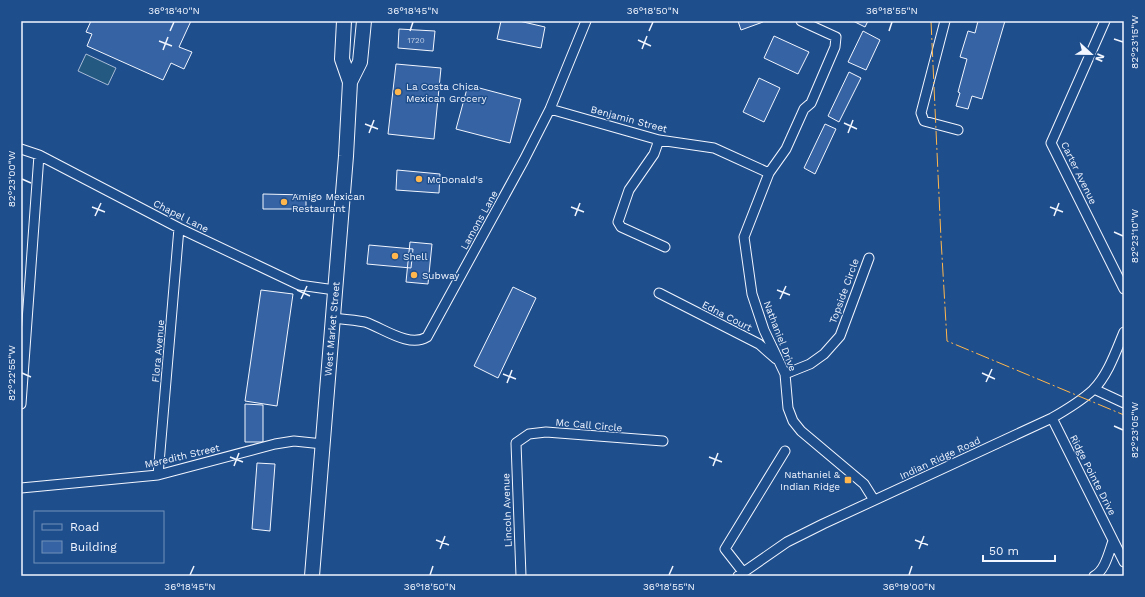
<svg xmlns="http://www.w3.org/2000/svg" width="1145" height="597" font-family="'Work Sans',sans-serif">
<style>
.green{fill:#245a82;stroke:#a8bbd7}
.building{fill:#3563a3;stroke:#f2f6ff}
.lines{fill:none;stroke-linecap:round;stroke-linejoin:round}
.minor-casing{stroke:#f2f6ff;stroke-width:11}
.primary-casing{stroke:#f2f6ff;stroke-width:16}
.minor{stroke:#1f4e8c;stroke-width:9}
.primary{stroke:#1f4e8c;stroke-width:14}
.power{stroke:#ffb74d;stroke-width:1;stroke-dasharray:14 3 2 3;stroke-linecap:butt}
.ticks{fill:none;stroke:#f2f6ff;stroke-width:1.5}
.poi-dot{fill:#ffb74d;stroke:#1f4e8c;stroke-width:1.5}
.labels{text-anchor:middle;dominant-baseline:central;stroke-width:3;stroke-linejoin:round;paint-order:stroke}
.number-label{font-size:8px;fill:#c3d1e8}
.poi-label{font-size:10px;fill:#f2f6ff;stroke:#1f4e8c;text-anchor:start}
.street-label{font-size:10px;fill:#f2f6ff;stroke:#1f4e8c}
.neatline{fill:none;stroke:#f2f6ff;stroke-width:1.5}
.ticks-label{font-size:10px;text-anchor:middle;fill:#f2f6ff}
</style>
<rect width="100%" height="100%" fill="#1f4e8c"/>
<path class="green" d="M86 54 116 68 108 85 78 71Z"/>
<path class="building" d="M91 21H191L179 47 192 52 184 69 171 63 163 80 87 46 92 34 86 32Z
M501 21H519L545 27 541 48 497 39Z
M738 21H762L763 22 741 30Z
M853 21H868L865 27Z
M978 21H1005L982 99 972 96 968 109 956 106 960 93 958 92 967 59 960 57 968 31 975 33Z
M399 29 435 31 433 51 398 48Z
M863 31 880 40 866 70 848 62Z
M774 36 809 52 798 74 764 58Z
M396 64 441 68 434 139 388 134Z
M849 72 861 78 839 122 828 116Z
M759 78 780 88 764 122 743 112Z
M468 85 521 99 510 143 456 129Z
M825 124 836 129 815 174 804 168Z
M397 170 440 174 439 193 396 190Z
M263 194 306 195V209H263Z
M410 242 432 244 428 284 406 282Z
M369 245 413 249 411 268 367 264Z
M513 287 536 298 498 378 474 366Z
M261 290 293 294 277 406 245 401Z
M245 404 263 405V442H245Z
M257 463 275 464 270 531 252 529Z"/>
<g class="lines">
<defs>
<path id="minor" d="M801 21 836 37 835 47 811 103 804 109 786 149 769 173 744 237 752 294 764 330 785 374 788 408 793 421 801 431 864 484 874 500
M945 21 921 113 924 121 958 130
M1105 21 1051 143 1124 289
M550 109 659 140 714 148 769 173
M659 140 654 154 629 190 618 222 621 227 665 247
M21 149 39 155 179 228 299 285 335 290
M659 293 759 344 776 359
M333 318C343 319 355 320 365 322 383 328 409 348 427 337L524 160 550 109 586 21
M785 374 810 364 824 354 840 336 869 258
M1094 389 1124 403
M21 404 39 155
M1052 418 1124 562
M158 475 179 228
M21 488 158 475 275 444 294 441 323 444
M743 572 725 549 785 451
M521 576 516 443 529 434 546 432 663 441
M738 576 787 542 823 524 1052 418C1066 410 1081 401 1093 390 1108 375 1116 351 1124 332
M1094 576C1105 571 1109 552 1113 541"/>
<path id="primary" d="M350 82 360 62 364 21
M312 576 346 156 350 82 342 59 344 21"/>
</defs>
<use href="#minor" class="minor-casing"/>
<use href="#primary" class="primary-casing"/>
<use href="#minor" class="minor"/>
<use href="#primary" class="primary"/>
<path class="power" d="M931 21 941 239 947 341 1124 415"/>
</g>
<path class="ticks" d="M170 31 174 22M410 31 413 22M649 31 653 22M889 31 892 22M1114 39 1123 42M638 40 651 46M159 41 172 46M642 49 647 36M163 50 168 37M844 123 857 129M365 124 378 129M369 133 374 120M848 133 853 120M22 179 31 183M92 207 105 212M571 207 584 212M1050 207 1063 212M95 216 101 203M575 216 580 203M1054 216 1059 203M1114 232 1123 236M297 290 310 296M777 290 790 295M301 299 307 286M780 299 786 286M22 373 31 377M982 373 995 379M503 374 516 379M986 382 992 369M507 383 512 370M1114 426 1123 430M230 457 243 462M709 457 722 462M234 466 239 453M713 466 718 453M436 540 449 545M915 540 928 545M440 549 445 536M919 549 924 536M190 575 194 566M430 575 433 566M669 575 673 566M909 575 912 566"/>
<g class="poi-dot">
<circle cx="398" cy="92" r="4"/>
<circle cx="419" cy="179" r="4"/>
<circle cx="284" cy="202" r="4"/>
<circle cx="395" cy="256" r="4"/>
<circle cx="414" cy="275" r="4"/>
<rect x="844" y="476" width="8" height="8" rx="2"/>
</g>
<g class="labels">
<g class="number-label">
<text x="416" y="40">1720</text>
</g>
<g class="poi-label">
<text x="406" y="86">La Costa Chica<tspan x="406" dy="12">Mexican Grocery</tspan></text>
<text x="427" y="179">McDonald's</text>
<text x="292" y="196">Amigo Mexican<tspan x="292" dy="12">Restaurant</tspan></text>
<text x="403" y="256">Shell</text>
<text x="422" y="275">Subway</text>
<text x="840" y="474" text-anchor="end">Nathaniel &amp;<tspan x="840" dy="12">Indian Ridge</tspan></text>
</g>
<g class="street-label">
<text transform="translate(629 119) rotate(15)">Benjamin Street</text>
<text transform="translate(1079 173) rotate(64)">Carter Avenue</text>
<text transform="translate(181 216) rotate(27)">Chapel Lane</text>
<text transform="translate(479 220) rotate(-61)">Lamons Lane</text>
<text transform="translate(844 291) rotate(-70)">Topside Circle</text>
<text transform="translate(727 316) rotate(27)">Edna Court</text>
<text transform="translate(332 329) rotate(-85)">West Market Street</text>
<text transform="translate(780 336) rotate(69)">Nathaniel Drive</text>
<text transform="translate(158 351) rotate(-85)">Flora Avenue</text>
<text transform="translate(589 425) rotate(5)">Mc Call Circle</text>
<text transform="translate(182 456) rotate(-13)">Meredith Street</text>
<text transform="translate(940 458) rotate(-25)">Indian Ridge Road</text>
<text transform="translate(1093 475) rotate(63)">Ridge Pointe Drive</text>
<text transform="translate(507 510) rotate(-92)">Lincoln Avenue</text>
</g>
</g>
<rect width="1145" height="597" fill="none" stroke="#1f4e8c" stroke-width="44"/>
<rect x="34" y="511" width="130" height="52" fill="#1f4e8c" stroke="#7391ba"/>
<rect x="42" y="524" width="20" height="6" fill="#1f4e8c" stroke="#7391ba"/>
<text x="70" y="531" font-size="12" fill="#f2f6ff">Road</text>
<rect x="42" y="541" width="20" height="12" fill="#3563a3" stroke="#7391ba"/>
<text x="70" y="551" font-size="12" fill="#f2f6ff">Building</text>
<g transform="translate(1091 54) rotate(112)" stroke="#1f4e8c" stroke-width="3" paint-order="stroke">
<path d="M0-3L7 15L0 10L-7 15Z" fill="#f2f6ff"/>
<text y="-6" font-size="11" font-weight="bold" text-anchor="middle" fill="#f2f6ff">N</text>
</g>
<path d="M983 555v6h72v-6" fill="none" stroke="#f2f6ff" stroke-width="2"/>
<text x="989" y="555" font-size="12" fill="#f2f6ff" stroke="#1f4e8c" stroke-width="3" paint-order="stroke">50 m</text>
<rect x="22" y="22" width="1101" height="553" class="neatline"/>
<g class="ticks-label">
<text x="174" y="14">36°18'40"N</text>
<text x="413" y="14">36°18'45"N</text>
<text x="653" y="14">36°18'50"N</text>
<text x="892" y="14">36°18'55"N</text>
<text transform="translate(1134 42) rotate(-90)" y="4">82°23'15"W</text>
<text transform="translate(11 179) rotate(-90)" y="4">82°23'00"W</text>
<text transform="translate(1134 236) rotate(-90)" y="4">82°23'10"W</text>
<text transform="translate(11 373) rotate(-90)" y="4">82°22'55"W</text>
<text transform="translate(1134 430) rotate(-90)" y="4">82°23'05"W</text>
<text x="190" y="590">36°18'45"N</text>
<text x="430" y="590">36°18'50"N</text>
<text x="669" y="590">36°18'55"N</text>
<text x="909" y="590">36°19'00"N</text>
</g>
</svg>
